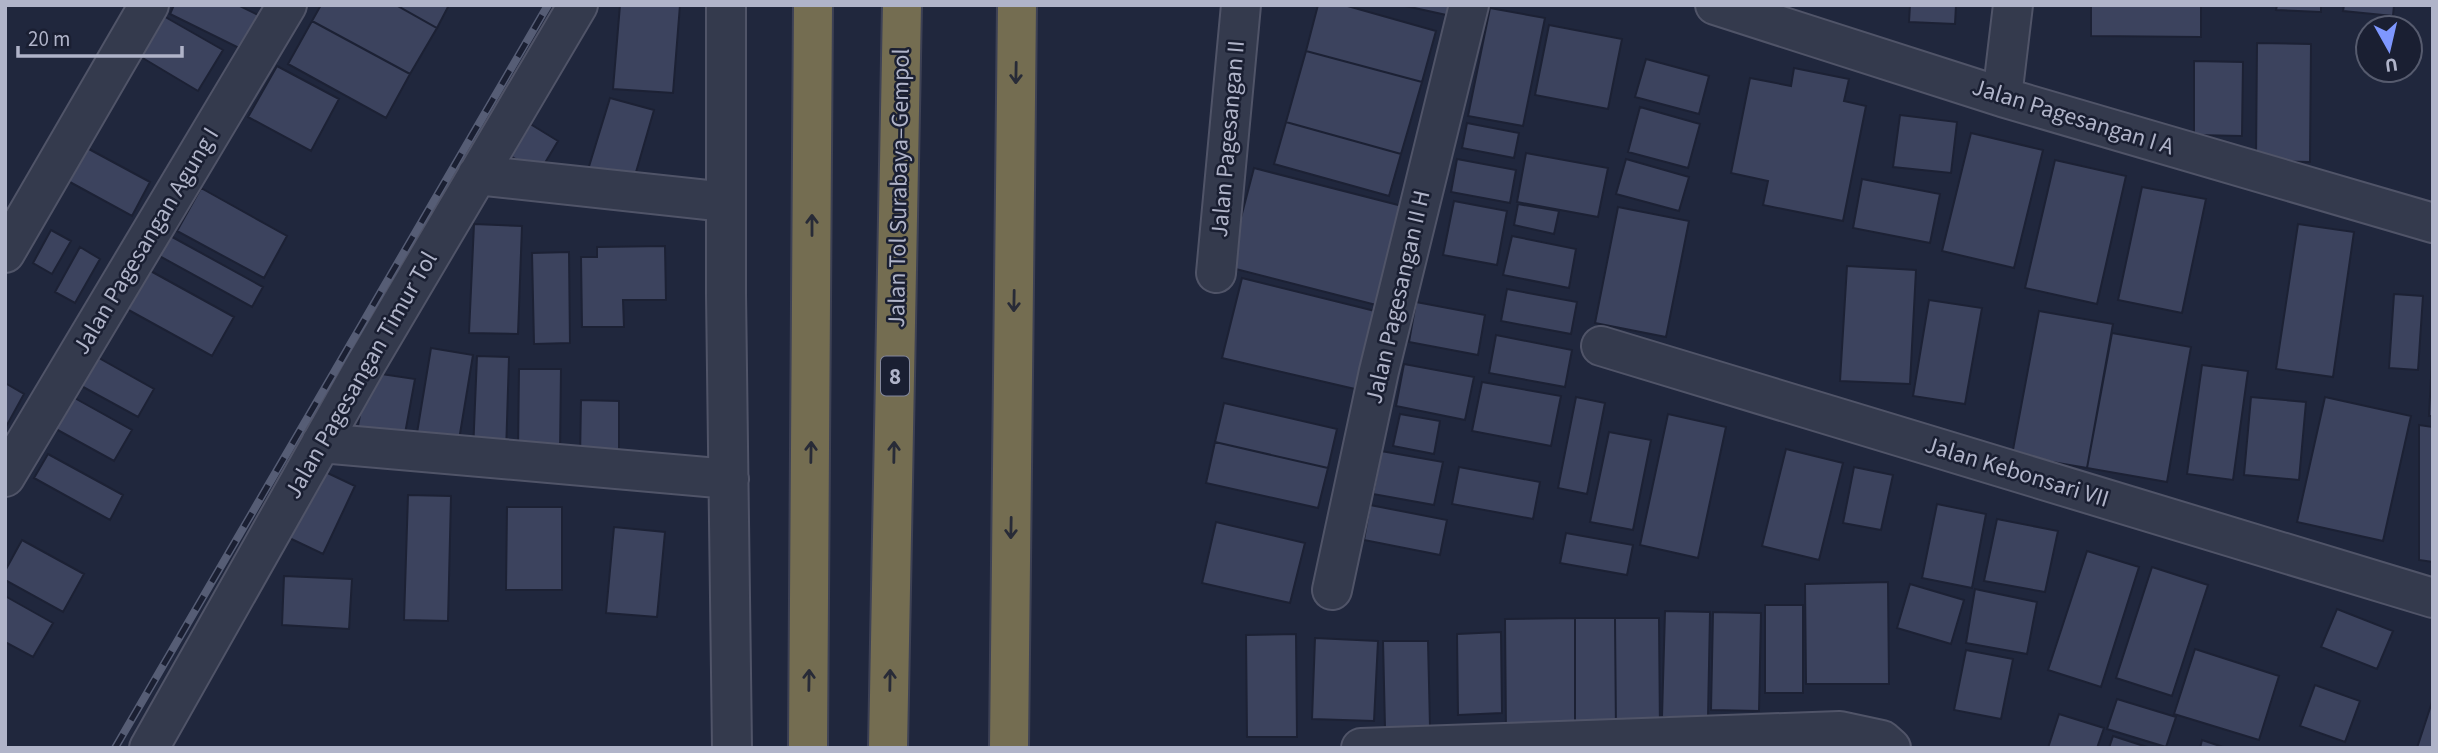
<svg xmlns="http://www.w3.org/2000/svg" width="2438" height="753" font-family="'Source Sans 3',sans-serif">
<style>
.building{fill:#3c435e;stroke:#1c2134;stroke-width:2}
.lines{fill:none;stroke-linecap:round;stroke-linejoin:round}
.street-casing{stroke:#505468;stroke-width:42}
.highway-casing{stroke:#3d4155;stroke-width:42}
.street{stroke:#343a4d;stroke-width:38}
.highway{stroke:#746d51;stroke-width:38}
.rail-casing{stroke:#565d75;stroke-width:8}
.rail{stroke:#1a1f32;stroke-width:5;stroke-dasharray:16;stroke-linecap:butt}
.oneway{stroke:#282b37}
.labels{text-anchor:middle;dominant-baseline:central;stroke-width:5;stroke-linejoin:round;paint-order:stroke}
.shield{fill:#1a1f32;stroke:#83879c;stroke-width:2}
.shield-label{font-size:23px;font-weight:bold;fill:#b0b4c9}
.street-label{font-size:24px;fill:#b0b4c9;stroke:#1a1f32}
</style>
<rect width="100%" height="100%" fill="#20273d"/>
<path class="building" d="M174 5H238L260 16 243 50 170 14Z
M321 5H396L437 28 410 74 312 21Z
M396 5H449L437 28Z
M620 5H680L673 93 613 89Z
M1318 5H1344L1436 31 1422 82 1306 51Z
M1401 5H1463L1460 18Z
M1910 5H1956L1955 24 1909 22Z
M2091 5H2201V37L2091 36Z
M2277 5H2321V12L2276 10Z
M2344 5H2394L2393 16 2343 11Z
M1490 8 1545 18 1523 126 1468 116Z
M160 14 223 50 198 91 136 54Z
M312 21 410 74 386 118 288 64Z
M1549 25 1622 39 1608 109 1535 95Z
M2257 43 2311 44 2310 162 2256 161Z
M1306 51 1422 82 1401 154 1286 122Z
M1646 59 1709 76 1699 114 1635 97Z
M2194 61 2243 62 2242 136 2194 135Z
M277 66 339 99 311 151 248 117Z
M1794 68 1849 79 1844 101 1866 106 1843 221 1763 205 1768 181 1731 173 1750 78 1791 86Z
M610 98 654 110 632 186 587 173Z
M1640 107 1700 124 1688 168 1628 152Z
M1900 115 1957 122 1951 173 1893 167Z
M527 122 558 141 539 173 507 154Z
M1286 122 1401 154 1389 196 1274 164Z
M1467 123 1519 133 1514 158 1462 148Z
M1971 133 2043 150 2014 268 1942 251Z
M87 148 150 182 132 216 68 181Z
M1526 153 1608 168 1598 217 1517 202Z
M1457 159 1516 170 1510 203 1451 192Z
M1626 159 1689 177 1679 211 1616 194Z
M2055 160 2126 176 2097 304 2025 288Z
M1254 168 1406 207 1380 306 1228 267Z
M1862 179 1940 194 1930 243 1853 228Z
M2142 187 2206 199 2182 313 2118 300Z
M201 188 287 236 264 278 177 231Z
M1454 201 1507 211 1497 265 1443 255Z
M1518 204 1559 211 1554 234 1514 225Z
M1618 207 1689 221 1666 337 1595 323Z
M474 224 522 226 518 334 469 333Z
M2298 224 2354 232 2333 377 2276 369Z
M51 230 71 241 52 274 33 263Z
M165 233 263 287 252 307 154 253Z
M1512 236 1576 249 1569 288 1503 275Z
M665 246 666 300H623L624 327H582L581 257H597V247Z
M80 247 100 259 75 303 55 292Z
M569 252 570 343 534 344 532 253Z
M1847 266 1916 270 1910 384 1840 381Z
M147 269 234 317 212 356 125 308Z
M1242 278 1375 311 1355 389 1222 358Z
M1507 289 1577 302 1571 334 1501 321Z
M2394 294 2423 296 2418 370 2389 368Z
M1929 300 1982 308 1965 404 1913 396Z
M1416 302 1485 315 1478 355 1409 342Z
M2039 311 2113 324 2087 468 2012 455Z
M2112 333 2191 347 2167 482 2087 468Z
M1496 335 1572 350 1565 387 1489 373Z
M2433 340V416H2429Z
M431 348 473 355 458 446 416 439Z
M90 353 154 389 138 417 74 382Z
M477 356 509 357 506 453 473 452Z
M1404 364 1474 377 1465 420 1396 406Z
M2202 365 2248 371 2233 480 2187 474Z
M519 369H561L560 453 518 452Z
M368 372 415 379 402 450 355 442Z
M1482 382 1561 396 1551 446 1472 431Z
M5 383 24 394 7 425 5 424Z
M71 396 132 430 114 461 54 428Z
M1576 397 1605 403 1587 494 1558 488Z
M2251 397 2306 402 2299 480 2244 475Z
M2325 397 2411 416 2383 541 2297 522Z
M581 400 619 401V459H580Z
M1224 403 1337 429 1328 468 1215 442Z
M1400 414 1440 421 1434 454 1393 446Z
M1668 414 1726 427 1698 558 1640 545Z
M2419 425 2433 427V562L2419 560Z
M1609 432 1651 440 1633 530 1590 522Z
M1215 442 1328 468 1318 508 1206 483Z
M1786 449 1843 463 1819 560 1762 546Z
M1381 451 1443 462 1434 505 1373 494Z
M48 454 123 495 110 520 34 478Z
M1459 467 1540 482 1533 519 1452 504Z
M1854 467 1893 475 1881 530 1843 523Z
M317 468 355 486 323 554 283 535Z
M408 495 451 496 448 621 404 620Z
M1937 504 1986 514 1972 588 1922 578Z
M1370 505 1447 520 1440 555 1364 540Z
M507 507H562V590H506Z
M1997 519 2058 531 2045 592 1984 581Z
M1216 522 1305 543 1290 603 1202 583Z
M614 527 665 532 657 617 606 613Z
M1566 533 1633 545 1627 575 1560 563Z
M22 540 84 574 63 612 5 580V571Z
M2087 551 2139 567 2101 687 2048 670Z
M2152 567 2208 585 2172 696 2116 678Z
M284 576 352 579 349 629 282 625Z
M1888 582 1889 684H1806L1805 584Z
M1910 584 1964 600 1951 644 1897 628Z
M1975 589 2037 602 2027 654 1966 643Z
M5 596 53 623 33 657 5 642Z
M1765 605H1803V693H1765Z
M2337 609 2393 631 2377 669 2321 647Z
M1665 611 1710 612 1708 718 1662 717Z
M1713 612 1761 613 1759 711 1711 710Z
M1575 618V734H1506L1505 619Z
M1575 618H1615L1616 734H1575Z
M1615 618H1659L1660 733 1616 734Z
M1501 632 1502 713 1458 715 1457 634Z
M1296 634 1297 737H1247L1246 635Z
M1315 638 1378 641 1374 721 1312 719Z
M1383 641H1428L1430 727 1385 728Z
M2195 649 2279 676 2259 740 2174 714Z
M1966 650 2013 659 2001 719 1954 710Z
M2315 685 2360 701 2345 742 2300 726Z
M2117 699 2176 717 2166 747 2107 729Z
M2433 699V748H2417Z
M2059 714 2104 728 2097 748H2048Z
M2113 736 2150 748H2109Z
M2202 740 2226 748H2200Z"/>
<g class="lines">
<defs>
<path id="street" d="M726 5V294L732 748
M1715 5 2002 97 2433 223
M2002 97 2013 5
M477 175 726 202
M5 253 149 5
M1216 273 1241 5
M1601 346 2433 598
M321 443 729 479
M5 477 287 5
M1332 590 1379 371 1469 5
M149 748 366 364 578 5
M1361 748 1840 731 1882 740 1891 748"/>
<path id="highway" d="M808 748 813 5
M888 748 902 5
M1009 748 1017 5"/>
</defs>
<use href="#street" class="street-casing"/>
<use href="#highway" class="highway-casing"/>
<use href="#street" class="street"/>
<use href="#highway" class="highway"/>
<defs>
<path id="rail" d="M115 748 548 5"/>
</defs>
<use href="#rail" class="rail-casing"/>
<use href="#rail" class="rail"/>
</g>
<defs><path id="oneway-shaft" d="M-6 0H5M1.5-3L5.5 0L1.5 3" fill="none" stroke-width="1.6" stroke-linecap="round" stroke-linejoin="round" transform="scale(1.75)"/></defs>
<g class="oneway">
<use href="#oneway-shaft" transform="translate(1016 73) rotate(91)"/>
<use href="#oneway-shaft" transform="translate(812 225) rotate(-90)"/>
<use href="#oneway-shaft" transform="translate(1014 301) rotate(91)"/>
<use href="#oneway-shaft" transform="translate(811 452) rotate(-89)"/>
<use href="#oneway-shaft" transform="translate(894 452) rotate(-89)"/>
<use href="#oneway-shaft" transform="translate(1011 528) rotate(91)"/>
<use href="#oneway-shaft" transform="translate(809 680) rotate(-89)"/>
<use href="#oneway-shaft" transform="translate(890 680) rotate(-89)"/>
</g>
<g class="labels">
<rect class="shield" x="881" y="356.5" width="28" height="39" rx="5"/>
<g class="shield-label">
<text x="895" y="376">8</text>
</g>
<g class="street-label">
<text transform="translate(2073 117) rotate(17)">Jalan Pagesangan I A</text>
<text transform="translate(1228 139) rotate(-85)">Jalan Pagesangan II</text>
<text transform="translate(899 188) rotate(-89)">Jalan Tol Surabaya–Gempol</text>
<text transform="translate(146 241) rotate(-59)">Jalan Pagesangan Agung I</text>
<text transform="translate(1398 297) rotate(-77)">Jalan Pagesangan II H</text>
<text transform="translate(361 375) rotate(-60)">Jalan Pagesangan Timur Tol</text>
<text transform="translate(2017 472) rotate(17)">Jalan Kebonsari VII</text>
</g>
</g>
<rect width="2438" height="753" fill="none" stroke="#b0b4c9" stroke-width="14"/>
<g transform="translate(2389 49) rotate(172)"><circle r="33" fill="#1a1f32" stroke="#565b6e" stroke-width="2"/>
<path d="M0-5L12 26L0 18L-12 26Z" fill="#7e97ff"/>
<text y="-10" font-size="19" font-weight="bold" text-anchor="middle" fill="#b0b4c9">U</text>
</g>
<path d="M18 46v10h164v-10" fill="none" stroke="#b0b4c9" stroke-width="3.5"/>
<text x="28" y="46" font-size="21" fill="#b0b4c9" stroke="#1a1f32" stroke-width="5" paint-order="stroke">20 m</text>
</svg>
